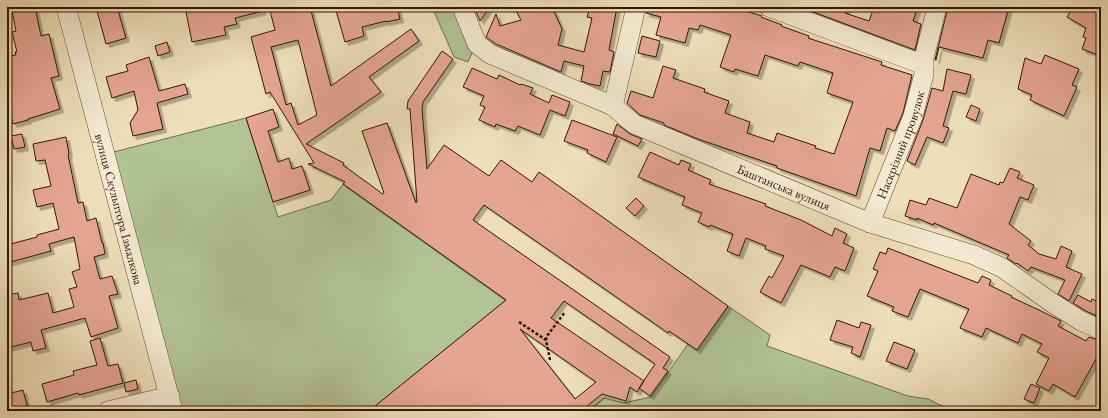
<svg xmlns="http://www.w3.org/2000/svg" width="1108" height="418" font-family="'EB Garamond',serif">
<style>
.green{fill:#b2c395;stroke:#726c4e}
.building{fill:#e5a593;stroke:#321508;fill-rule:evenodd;filter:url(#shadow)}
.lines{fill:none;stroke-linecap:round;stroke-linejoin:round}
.minor-casing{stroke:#614834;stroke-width:20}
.path{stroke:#321508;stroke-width:2.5;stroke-dasharray:3 2;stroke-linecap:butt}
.minor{stroke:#f4ead2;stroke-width:19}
.labels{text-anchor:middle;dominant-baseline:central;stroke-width:4;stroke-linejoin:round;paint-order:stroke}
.street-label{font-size:13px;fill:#321508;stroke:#f4ead2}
</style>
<defs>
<filter id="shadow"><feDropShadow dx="3.5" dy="3.5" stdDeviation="0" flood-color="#0004"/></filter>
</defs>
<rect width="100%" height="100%" fill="#eedfba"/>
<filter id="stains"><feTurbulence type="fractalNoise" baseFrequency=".005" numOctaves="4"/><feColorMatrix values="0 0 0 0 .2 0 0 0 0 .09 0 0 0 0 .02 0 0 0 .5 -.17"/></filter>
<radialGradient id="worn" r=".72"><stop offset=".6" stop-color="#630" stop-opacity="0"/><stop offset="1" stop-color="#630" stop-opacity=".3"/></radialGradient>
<path class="green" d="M432 7H458L475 46 468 62 454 57Z
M246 118 278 217 331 200 343 184 506 300 369 411H179L110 153Z
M728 306 770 335 767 346 908 396 928 399 953 411H588L604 398 623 403 651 397 688 344 697 350Z"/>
<path class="building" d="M19 7H35L41 36 49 34 59 76 51 78 60 109 28 119V120L13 124 7 101V56L16 55 15 52H17L12 32 16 31 12 11 20 9Z
M96 7H117L126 38 106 44Z
M185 7H262L263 11 235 18 237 24 224 27 226 35 192 42Z
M269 7H310L331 86 411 29 419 41 369 77 381 92 306 144 344 163 343 165 380 192 382 194 384 193 362 131 387 123 416 203 417 202 410 109H407L408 101 442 51 453 59 423 102 422 109 427 169 444 145 489 176 501 160 532 182 539 172 728 306 697 350 669 331 668 333 484 205 473 220 670 357 663 368 668 371 650 396 639 388 655 364 564 301 551 318 644 381 637 392 630 387 626 401 602 394 581 411H369L506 300 343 184 345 182 308 164 314 163 270 92 266 94 251 37 275 30ZM298 40 317 115 298 125 291 103 286 105 271 47ZM520 329 596 382 575 399Z
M335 7H397L400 19 386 22V21L362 27 364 36 345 42Z
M474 7H490L480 21Z
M514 7H552L562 29 558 45 584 52 592 18 587 17 590 7H617L609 50 614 52 610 72 603 71 600 86 590 84 581 81 584 66 564 61 561 72 496 44 486 37 496 14 500 26 521 20Z
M647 7H733L762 16 761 17 782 25 781 26 809 36 808 38 882 62 881 65 912 75 903 113 895 131 887 128 880 151 870 148 856 196 777 168V166L698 139 664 125V123L640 115 627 103 631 91 653 98 663 66 676 70 673 78 705 89 704 92 729 101 725 113 750 122 747 133 774 142 777 133 816 146 815 148 834 154 853 102 827 93 833 73 800 62 798 66 765 55 758 76 735 69 734 72 720 67 731 35 700 25 698 30 689 28 685 43 656 35 661 17 646 13Z
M800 7H848L845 13 869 21 874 7H918L913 21 921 24 915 50Z
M948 7H1009L999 43 988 40 983 58 939 47 936 60H935Z
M1073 7H1095L1101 10V56L1082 49 1086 38 1083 37 1086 28 1067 17Z
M642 36 660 41 656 57 638 53Z
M167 42 170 52 158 56 155 46Z
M1045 55 1079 69 1072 85 1077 87 1064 116 1030 100 1032 95 1018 89 1025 58 1041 64Z
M149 57 159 91 185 84 188 94 157 103 163 129 133 136 130 123 138 110 134 91 112 98 106 77 128 71 126 65Z
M472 68 497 79 499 75 520 85 521 84 533 88 530 94 549 103 552 95 570 102 565 116 550 110 540 135 518 126 515 131 496 124 495 127 479 120 485 107 480 105 484 96 463 87Z
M947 69 971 75 966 94 953 91 943 126 949 128 943 143 927 137 915 165 907 161 923 120 932 88 943 91Z
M971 105 980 109 976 121 966 117Z
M273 109 279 127 268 131 278 162 289 158 292 169 302 166 310 190 273 202 246 118Z
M572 120 617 137 606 162 587 153 588 150 564 141Z
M617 124 630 134 642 139 638 146 613 134Z
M22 134 25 147 14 149 11 136Z
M66 137 69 154 68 155 78 203 83 202 87 221 96 218 102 243H103L105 254 94 257 100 279 112 276 118 294 109 296 118 328 91 337 85 318 41 330 46 348 33 351 31 342 7 348V295L18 293 19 300 48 293 53 313 74 307 69 289 77 287 72 272 80 269 74 237 49 244 51 251 7 263V245L37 237V235L59 229 53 203 37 207 33 190 51 186 45 160 36 161 33 144Z
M650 152 679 165 681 160 691 164 688 170 711 180 709 184 766 204 765 206 801 220 832 236 835 228 847 234 843 243 854 248 845 271 835 267 830 277 801 265 781 303 760 292 769 276 772 278 784 256 765 249 766 246 746 238 739 256 727 251 733 234 710 225 709 227 698 222 702 213 682 205 685 197 638 177Z
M1010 168 1020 172 1017 178 1034 185 1028 200 1020 197 1009 224 1031 241 1028 245 1039 254 1056 259 1061 246 1072 251 1066 267 1082 274 1069 301 1058 294 1065 280 1031 267 1028 271 1017 263 1016 264 1007 258 1009 255 934 223 933 225 917 218V220L905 216 910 200 926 205 929 198 957 208 971 174 999 185 1000 182 1003 183Z
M636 198 644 206 635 216 626 208Z
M888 248 978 283 982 276 991 280 989 285 1012 296 1011 297 1041 311 1061 321 1058 326 1086 341 1089 337 1101 341V350L1075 397 1053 384 1049 391 1036 384 1049 358 1037 352 1042 344 1022 334 1018 343 986 328 982 337 960 328 969 309 920 289 908 317 892 311 894 307 867 296 878 271 873 269 880 252 886 254Z
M1078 295 1091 302 1092 299 1101 303V318L1086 311 1073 303Z
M837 320 859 328 861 322 871 325 860 357 851 353 853 347 830 340Z
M100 338 108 366 118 364 123 383 79 395 78 393 47 402 42 384 74 375 73 371 97 365 90 341Z
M894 342 915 350 907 369 886 361Z
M136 380 138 389 126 392 124 383Z
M1031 384 1040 388 1034 403 1024 399Z
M23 390 28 409 19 411H7V394Z"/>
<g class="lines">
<defs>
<g id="minor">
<path id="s1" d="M66 7 173 411"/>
<path id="s2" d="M462 7 477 44 490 54 613 106 634 124 870 223 974 255 1001 267 1051 302 1081 321 1101 330"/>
<path d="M769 7 924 65"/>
<path d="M613 106 636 7"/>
<path id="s3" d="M870 223 913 116 924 74V58L937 7"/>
<path d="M108 411 170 396"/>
</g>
</defs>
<use href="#minor" class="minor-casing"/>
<path class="path" d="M519 322 546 340
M550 360 546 340 547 336 565 312
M914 408 917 411"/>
<use href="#minor" class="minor"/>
</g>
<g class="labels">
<g class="street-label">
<text stroke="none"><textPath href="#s3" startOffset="84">Наскрізний провулок</textPath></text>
<text stroke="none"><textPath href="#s2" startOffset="380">Баштанська вулиця</textPath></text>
<text stroke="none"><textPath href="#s1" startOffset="209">вулиця Скульптора Ізмалкова</textPath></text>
</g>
</g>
<rect width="1108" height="418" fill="none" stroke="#eedfba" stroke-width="24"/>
<rect x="8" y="8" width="1092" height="402" fill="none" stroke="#321508" stroke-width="2"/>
<rect x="12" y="12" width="1084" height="394" fill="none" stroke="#321508"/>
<rect width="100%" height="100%" filter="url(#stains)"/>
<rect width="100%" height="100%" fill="url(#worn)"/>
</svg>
